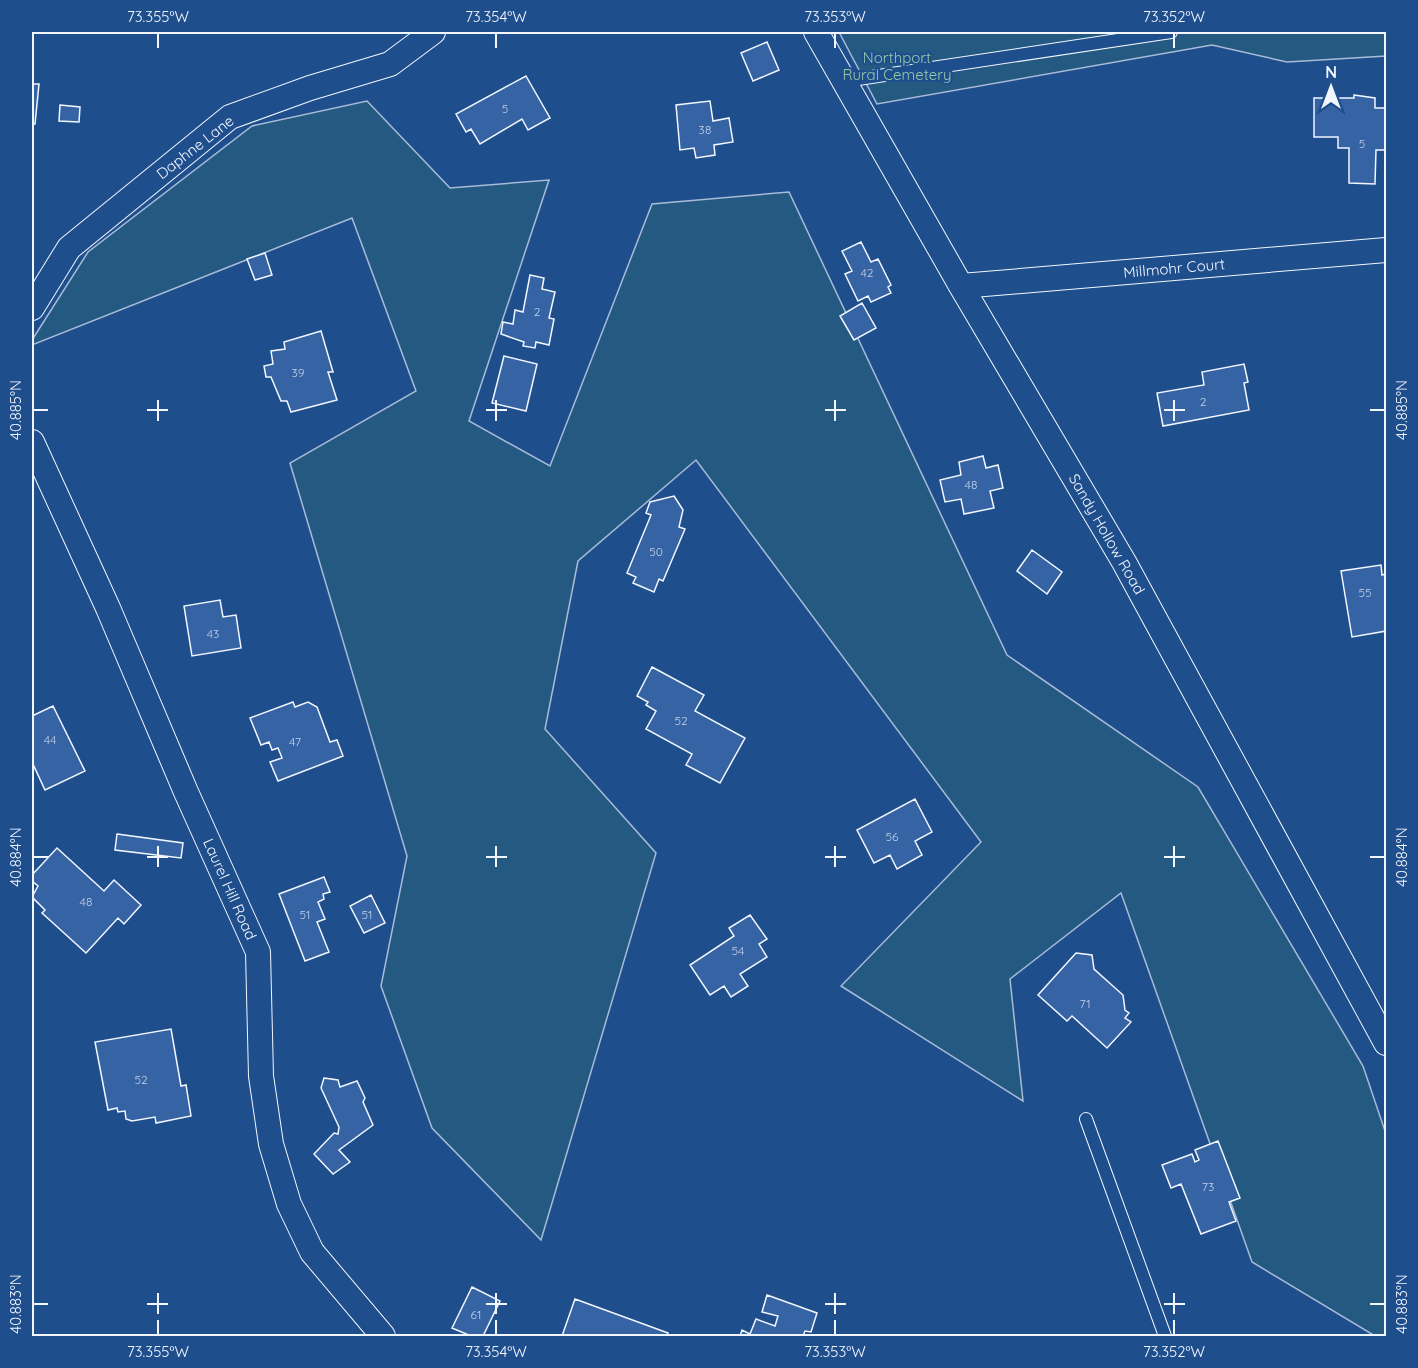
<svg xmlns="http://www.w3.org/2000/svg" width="1418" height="1368" font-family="Quicksand,sans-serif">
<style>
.green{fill:#245a82;stroke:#a8bbd7;stroke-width:1.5}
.building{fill:#3563a3;stroke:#f2f6ff;stroke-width:1.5}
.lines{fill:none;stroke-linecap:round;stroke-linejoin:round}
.lane-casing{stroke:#f2f6ff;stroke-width:14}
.street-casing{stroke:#f2f6ff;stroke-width:26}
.lane{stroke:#1f4e8c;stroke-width:12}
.street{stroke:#1f4e8c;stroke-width:24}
.ticks{fill:none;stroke:#f2f6ff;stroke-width:2}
.labels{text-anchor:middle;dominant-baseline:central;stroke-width:4.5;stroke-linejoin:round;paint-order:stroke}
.number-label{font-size:12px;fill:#c3d1e8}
.park-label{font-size:15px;fill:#97c8a6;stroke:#1f4e8c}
.street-label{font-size:15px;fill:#f2f6ff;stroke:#1f4e8c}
.neatline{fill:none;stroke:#f2f6ff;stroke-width:2}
.ticks-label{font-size:15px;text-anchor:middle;fill:#f2f6ff}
</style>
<rect width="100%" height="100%" fill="#1f4e8c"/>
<path class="green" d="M839 32H1386V56L1287 62 1212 45 877 104Z
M367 101 450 188 549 180 469 421 550 466 652 204 789 192 1007 655 1198 787 1363 1066 1386 1134V1336H1375L1252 1262 1121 893 1010 979 1023 1101 841 986 981 842 696 460 578 561 545 729 656 853 541 1240 432 1128 381 986 407 856 290 463 416 391 352 218 32 345V340L88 252 252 126Z"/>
<path class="building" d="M767 42 779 70 753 81 741 53Z
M526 76 550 118 528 130 522 119 480 144 471 129 466 132 456 114Z
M32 84H39L35 124H32Z
M1354 95 1375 98V108H1386V150H1376L1375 184 1349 183V148H1338V137H1314V98H1354Z
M710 101 713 121 729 118 733 142 714 145 715 155 696 158 694 148 680 150 676 105Z
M60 105 80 107 79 122 59 121Z
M861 242 871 262 878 259 891 285 888 287 891 293 871 302 868 296 858 301 845 274 852 271 842 251Z
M265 253 272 275 255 280 247 259Z
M530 275 544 278 542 289 555 292 549 318 554 319 549 345 536 342 535 348 523 346 524 342 501 334 503 322 513 324 515 310 523 312Z
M862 303 876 328 854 340 840 316Z
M321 331 333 372H328L337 400 291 412 287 401H281L271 377H266L264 366 273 364 271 351 285 349 284 342Z
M504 356 537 364 526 411 492 403Z
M1244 364 1248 382 1244 383 1249 410 1163 426 1157 393 1204 385 1202 372Z
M983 456 986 468 998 465 1003 488 990 491 994 508 964 514 961 499 945 502 940 480 961 475 959 462Z
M674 496 683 510 679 527 685 529 663 581 659 579 654 592 633 583 636 577 627 573 651 515 646 513 650 502Z
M1032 550 1062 572 1047 594 1017 571Z
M1381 565 1382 575 1386 574V631L1352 637 1341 571Z
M220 600 223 617 236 615 241 648 192 656 184 606Z
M652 667 704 695 695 711 745 738 720 783 686 765 692 754 646 729 656 711 646 705 648 702 637 696Z
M293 702 295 707 308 702 317 707 330 742 337 740 343 756 278 781 270 762 282 758 278 748 272 750 269 742 261 745 250 718Z
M53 706 85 771 45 790 32 762V716Z
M915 799 932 832 915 841 922 855 897 869 890 855 874 863 857 830Z
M117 834 183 843 181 858 115 850Z
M57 848 104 891 114 880 141 905 124 924 118 918 86 953 42 913 45 910 32 897 38 886 32 881V875Z
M324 877 330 892 323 894 324 899 318 902 325 919 317 922 329 952 305 961 279 894Z
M371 895 385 923 364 933 350 906Z
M750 915 767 939 759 944 767 957 740 974 748 986 731 997 724 986 710 995 690 965 734 936 729 928Z
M1076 953 1092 955 1094 969 1123 995 1125 1010 1129 1013 1125 1018 1131 1022 1107 1048 1072 1016 1067 1021 1038 995Z
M171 1029 181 1086 186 1085 191 1116 156 1123 155 1117 132 1121 126 1119 125 1111 118 1112 117 1108 108 1110 95 1042Z
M324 1078 338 1080 340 1087 357 1081 365 1098 363 1102 373 1125 339 1150 350 1162 333 1174 314 1154 334 1133 338 1134 339 1127 321 1088Z
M1218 1141 1240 1198 1229 1202 1236 1221 1201 1234 1181 1184 1171 1188 1162 1165 1192 1154 1195 1162 1199 1160 1195 1150Z
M472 1287 500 1301 483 1336H471L452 1328Z
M767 1295 817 1313 811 1332 805 1331 803 1336H740L742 1330 750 1334 756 1319 775 1326 778 1316 762 1312Z
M575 1299 668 1333 667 1336H562Z"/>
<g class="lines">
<defs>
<path id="lane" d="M845 81 1171 32
M1086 1119 1165 1336"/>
<path id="street" d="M816 32 961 286 1124 562 1386 1043
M961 286 1386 250
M32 308 69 248 230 117 310 88 390 64 433 32
M32 442 108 608 186 792 258 952 261 1076 271 1144 289 1204 312 1252 383 1336"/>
</defs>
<use href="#lane" class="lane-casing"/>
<use href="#street" class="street-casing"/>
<use href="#lane" class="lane"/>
<use href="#street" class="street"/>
</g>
<path class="ticks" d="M158 33V48M496 33V48M835 33V48M1174 33V48M158 400V421M496 400V421M835 400V421M1174 400V421M33 410H48M147 410H168M486 410H507M825 410H846M1164 410H1185M1370 410H1385M158 846V867M496 846V867M835 846V867M1174 846V867M33 857H48M147 857H168M486 857H507M825 857H846M1164 857H1185M1370 857H1385M158 1293V1314M496 1293V1314M835 1293V1314M1174 1293V1314M33 1304H48M147 1304H168M486 1304H507M825 1304H846M1164 1304H1185M1370 1304H1385M158 1320V1335M496 1320V1335M835 1320V1335M1174 1320V1335"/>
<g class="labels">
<g class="number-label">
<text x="505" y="108">5</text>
<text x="705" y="129">38</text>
<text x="1362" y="143">5</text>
<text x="867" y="272">42</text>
<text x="537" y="311">2</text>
<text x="298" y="372">39</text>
<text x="1203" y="401">2</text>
<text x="971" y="484">48</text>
<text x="656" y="551">50</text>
<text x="1365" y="592">55</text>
<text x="213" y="633">43</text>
<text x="681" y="720">52</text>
<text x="50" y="739">44</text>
<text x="295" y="741">47</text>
<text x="892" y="836">56</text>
<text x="86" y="901">48</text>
<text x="305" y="914">51</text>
<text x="367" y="914">51</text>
<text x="738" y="950">54</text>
<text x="1085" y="1003">71</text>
<text x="141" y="1079">52</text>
<text x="1208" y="1186">73</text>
<text x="476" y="1314">61</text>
</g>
<g class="park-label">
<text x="897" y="57">Northport<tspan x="897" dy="17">Rural Cemetery</tspan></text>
</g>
<g class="street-label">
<text transform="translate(195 147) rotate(-38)">Daphne Lane</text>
<text transform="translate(1174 268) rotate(-5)">Millmohr Court</text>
<text transform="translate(1107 534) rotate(60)">Sandy Hollow Road</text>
<text transform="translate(230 889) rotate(66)">Laurel Hill Road</text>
</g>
</g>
<rect width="1418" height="1368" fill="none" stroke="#1f4e8c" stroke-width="66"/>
<g transform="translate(1331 87)" stroke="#1f4e8c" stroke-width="4.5" paint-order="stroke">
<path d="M0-4.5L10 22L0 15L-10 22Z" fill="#f2f6ff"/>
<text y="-9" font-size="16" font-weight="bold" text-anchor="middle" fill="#f2f6ff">N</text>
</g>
<rect x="33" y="33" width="1352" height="1302" class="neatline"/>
<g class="ticks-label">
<text x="158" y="22">73.355°W</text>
<text x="496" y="22">73.354°W</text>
<text x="835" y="22">73.353°W</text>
<text x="1174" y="22">73.352°W</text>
<text transform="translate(16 410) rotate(-90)" y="5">40.885°N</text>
<text transform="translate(1402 410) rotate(-90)" y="5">40.885°N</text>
<text transform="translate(16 857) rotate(-90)" y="5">40.884°N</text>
<text transform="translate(1402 857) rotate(-90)" y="5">40.884°N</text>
<text transform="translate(16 1304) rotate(-90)" y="5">40.883°N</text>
<text transform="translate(1402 1304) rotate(-90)" y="5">40.883°N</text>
<text x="158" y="1357">73.355°W</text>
<text x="496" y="1357">73.354°W</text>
<text x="835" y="1357">73.353°W</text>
<text x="1174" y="1357">73.352°W</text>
</g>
</svg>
